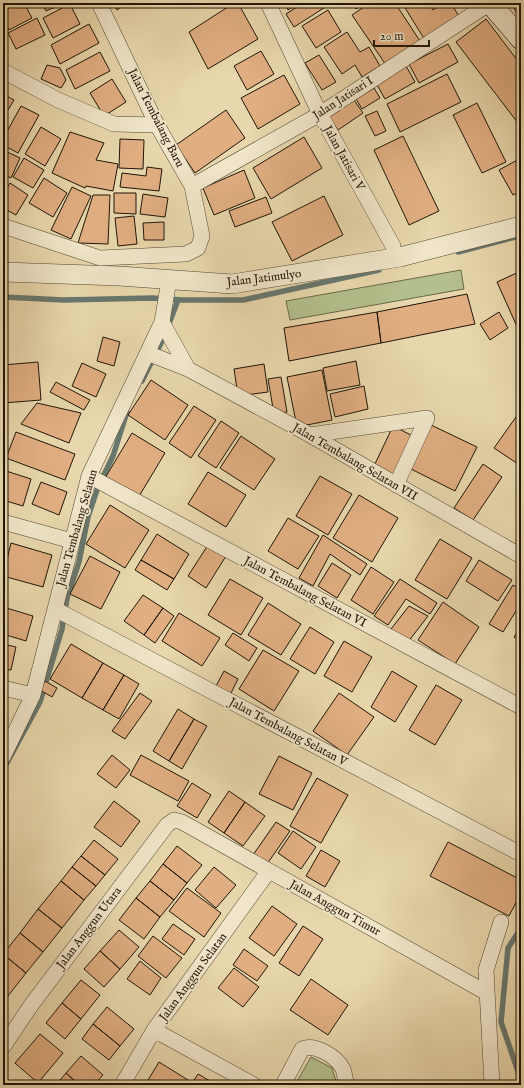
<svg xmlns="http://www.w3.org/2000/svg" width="524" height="1088" font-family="'IM FELL English',serif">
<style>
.green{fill:#b3bf8c;stroke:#696a4a}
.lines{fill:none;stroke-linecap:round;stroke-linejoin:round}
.stream{stroke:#68776e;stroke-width:5.5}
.building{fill:#e0ae81;stroke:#1f1509}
.minor-casing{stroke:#514632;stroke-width:16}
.tertiary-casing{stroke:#514632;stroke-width:20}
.secondary-casing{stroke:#1f1509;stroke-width:22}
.minor{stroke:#f0e5c9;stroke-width:15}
.tertiary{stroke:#f0e5c9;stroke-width:19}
.secondary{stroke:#f0e5c9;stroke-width:21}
.labels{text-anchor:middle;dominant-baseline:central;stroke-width:3.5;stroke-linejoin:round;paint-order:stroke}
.street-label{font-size:12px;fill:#1f1509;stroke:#f0e5c9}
</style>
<rect width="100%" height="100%" fill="#e8d7ac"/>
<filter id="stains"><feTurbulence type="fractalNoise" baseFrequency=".005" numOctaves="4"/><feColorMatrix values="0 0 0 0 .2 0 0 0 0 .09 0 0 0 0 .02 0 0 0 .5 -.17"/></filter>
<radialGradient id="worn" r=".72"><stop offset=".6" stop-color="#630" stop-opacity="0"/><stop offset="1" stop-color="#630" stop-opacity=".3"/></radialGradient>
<path class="green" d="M461 270 464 289 290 320 286 301Z
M311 1057 332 1068 337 1085H295Z"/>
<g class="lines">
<path class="stream" d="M458 252 519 236
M3 297 64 300 152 298 183 300H243L379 270
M142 381 164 337 178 300
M3 770 40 702 62 629 67 598 79 562 88 517 98 487 113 456 127 412
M521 928 508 948 501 1022 521 1080"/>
</g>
<path class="building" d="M9 3H24L32 18 9 30 3 19V6Z
M42 3H65L46 11Z
M112 3H127L117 10Z
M234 3H238L258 39 208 69 189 32Z
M284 3H298L288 10Z
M303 3H325L327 6 294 27 286 14Z
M352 3H365L356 9Z
M370 3H395L420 41 386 65 352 15Z
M402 3H429L433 10 444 3H451L460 18 425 40Z
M521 3V18L514 9Z
M70 4 80 24 53 38 43 18Z
M328 10 341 32 316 48 302 26Z
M37 18 45 35 16 49 8 33Z
M486 19 521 65V127L456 42Z
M89 24 99 43 60 64 51 45Z
M347 32 360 52 369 47 380 66 362 77 355 65 342 74 324 47Z
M448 44 458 62 419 83 409 64Z
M261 51 274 74 247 90 234 66Z
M100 52 110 71 75 89 66 70Z
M319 55 336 82 322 90 305 63Z
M47 65 60 68 66 80 61 88 41 79Z
M406 66 415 82 385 99 376 83Z
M447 74 461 102 400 132 387 104Z
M284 75 300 104 258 129 241 98Z
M112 79 126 102 104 116 90 93Z
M374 88 380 98 362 109 356 99Z
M3 94 14 100 3 118Z
M354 100 363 113 338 130 329 117Z
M477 103 506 162 482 173 453 115Z
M21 106 39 115 18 153 3 145V139Z
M226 110 245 138 195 173 176 145Z
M377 111 386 131 375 136 365 116Z
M41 127 61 139 45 166 25 154Z
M70 132 104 143 96 160 118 164 113 191 86 186 85 188 52 173Z
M403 136 439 211 409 225 374 150Z
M304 137 322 168 271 199 253 168Z
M120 139 144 140 143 169 119 168Z
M3 150 20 158 11 178 3 174Z
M24 158 44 170 33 188 13 177Z
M521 158V191L513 195 499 170Z
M147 167 162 169 159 191 120 187 122 173 146 176Z
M244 170 255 198 214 215 203 188Z
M44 178 67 193 53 217 29 203Z
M10 183 28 195 16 215 3 208V194Z
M72 187 91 196 71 239 51 230Z
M114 193H136V214L114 213Z
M143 194 168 198 165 217 140 214Z
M93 195H110L108 244 78 243Z
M324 196 343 235 292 261 272 222Z
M266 197 272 213 235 227 229 211Z
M134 216 137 244 118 246 115 218Z
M164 222V240H144L143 223Z
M521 271V330L519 331 497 282Z
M467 294 475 324 381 343 377 312Z
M377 312 381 343 289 361 284 328Z
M499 312 508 328 490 340 480 324Z
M103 337 120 342 114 366 97 361Z
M356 361 360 385 327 391 323 368Z
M38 362 41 400 3 403V365Z
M82 363 106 374 96 397 72 386Z
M264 364 268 392 238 396 234 369Z
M322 370 332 420 297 427 287 377Z
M281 377 287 412 274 414 268 379Z
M151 380 188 405 165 440 128 415Z
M56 382 90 400 84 410 50 392Z
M364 386 368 409 335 417 330 394Z
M37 403 81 413 69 443 21 424Z
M194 406 216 420 191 458 169 443Z
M521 410V466L494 448Z
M221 421 239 433 216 468 198 456Z
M431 425 477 447 455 491 409 468Z
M393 426 419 439 400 478 374 466Z
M16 432 75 454 65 480 6 458Z
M132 433 165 453 138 498 105 478Z
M241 436 275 459 254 490 220 468Z
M483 464 502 477 473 520 454 508Z
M3 470 31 479 23 506 3 500Z
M208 472 246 495 226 527 188 504Z
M320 476 352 494 328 535 296 516Z
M41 482 67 492 59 515 32 504Z
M359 495 398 518 372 562 333 538Z
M110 505 149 530 125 568 86 544Z
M288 518 319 536 298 569 268 551Z
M157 534 189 554 174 579 141 560Z
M323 535 367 564 360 575 330 554 313 586 299 578Z
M440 539 472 558 447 599 415 580Z
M11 543 52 555 43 587 3 576Z
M208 545 226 556 206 588 188 576Z
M90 556 120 572 101 609 70 594Z
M141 560 174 579 167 590 135 570Z
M479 560 512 580 498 601 466 581Z
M332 563 351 575 337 598 318 586Z
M371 567 394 582 373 614 351 600Z
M230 579 263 598 241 635 208 615Z
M400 579 437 603 430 614 406 599 388 625 374 616Z
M513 585 521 590V603L503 632 489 624Z
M143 595 163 608 144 635 124 621Z
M443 602 479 627 455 664 418 640Z
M268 603 301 624 281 655 248 635Z
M409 606 428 616 408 642 391 629Z
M3 607 33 616 26 641 3 634Z
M163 608 174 616 155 643 144 635Z
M179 613 220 638 202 666 162 641Z
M521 626V641L514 637Z
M310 627 334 642 315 674 290 659Z
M233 633 257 648 249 661 225 645Z
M344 641 372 657 352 692 324 676Z
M3 644 16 647 11 670 3 669Z
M71 644 103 663 82 698 50 679Z
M263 650 299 671 274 711 239 689Z
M103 663 124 675 103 710 82 698Z
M224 671 238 679 230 695 215 688Z
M392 671 417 686 395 722 371 707Z
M124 675 139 684 119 719 103 710Z
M45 681 57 688 52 697 40 690Z
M436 685 462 700 435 745 409 730Z
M140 693 152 701 125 739 112 731Z
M339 693 374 717 347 755 313 731Z
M178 709 194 719 169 761 153 751Z
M194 719 207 726 182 769 169 761Z
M112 755 130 770 116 788 97 774Z
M141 755 189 781 178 801 130 775Z
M279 756 312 773 293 810 259 794Z
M317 778 348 795 321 843 290 826Z
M192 783 211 795 197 818 177 806Z
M229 791 245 802 224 833 208 822Z
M114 801 140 821 121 847 94 827Z
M245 802 265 816 243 846 224 833Z
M276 822 290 831 267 864 253 855Z
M293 831 316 847 301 869 278 853Z
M94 840 118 859 105 875 81 856Z
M448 842 521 880V893L509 916 430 876Z
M177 846 202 865 187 883 163 864Z
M321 850 340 861 325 887 306 876Z
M81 856 105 875 96 886 72 867Z
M163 864 187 883 174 900 150 881Z
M72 867 96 886 84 900 61 881Z
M214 867 236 885 216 908 195 890Z
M61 881 84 900 62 928 38 909Z
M150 881 174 900 160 917 136 898Z
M187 888 221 913 204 937 169 911Z
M136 898 160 917 144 939 119 920Z
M272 906 297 924 274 956 249 938Z
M38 909 62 928 43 952 20 933Z
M173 924 195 939 184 955 162 939Z
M303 926 323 939 299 976 279 963Z
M119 930 139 947 120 969 100 951Z
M20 933 43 952 26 973 3 954Z
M153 936 182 958 166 978 138 956Z
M244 949 268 966 257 981 233 965Z
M100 951 120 969 104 987 84 969Z
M3 954 26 973 4 1001 3 1000Z
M140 961 161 978 150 995 127 979Z
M234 968 259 987 243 1007 218 988Z
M311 979 348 1005 328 1035 290 1010Z
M81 980 100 995 81 1019 62 1003Z
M62 1003 81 1019 65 1039 46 1023Z
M107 1007 134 1029 120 1046 93 1024Z
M93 1024 120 1046 109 1060 82 1039Z
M40 1034 63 1053 38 1083 15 1063Z
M81 1056 103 1075 94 1085H79L66 1073Z
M159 1062 188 1080 185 1085H145Z
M66 1073 79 1085H56Z
M198 1074 217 1085H191Z"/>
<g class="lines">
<defs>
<path id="minor" d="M268 3 320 114 393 246
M3 71 58 100 114 124 157 125
M192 186 320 114 490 3
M3 226 100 258 186 254 198 248 202 236 192 186 157 125 99 3
M162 322 188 369
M147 353 188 369 310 435 521 556
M310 435 427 418 396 485
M89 476 521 707
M3 522 72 541
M55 609 521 854
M3 688 33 695
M3 757 33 695 89 476 162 322 169 280
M154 1030 254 1085
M3 1047 32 1004 167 825 174 820 182 822 487 993
M122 1085 154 1030 268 872
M283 1085 302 1049C315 1043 337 1057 343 1069 345 1074 345 1080 347 1085
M492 1085 486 970 501 922"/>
<path id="tertiary" d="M3 272 119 276 232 284 400 257 521 226"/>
<path id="secondary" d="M490 3 521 39"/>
</defs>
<use href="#minor" class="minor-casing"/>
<use href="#tertiary" class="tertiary-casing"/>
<use href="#secondary" class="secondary-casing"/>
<use href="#minor" class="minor"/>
<use href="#tertiary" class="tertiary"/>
<use href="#secondary" class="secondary"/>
</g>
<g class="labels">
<g class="street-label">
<text transform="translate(343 98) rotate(-33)">Jalan Jatisari I</text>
<text transform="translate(156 118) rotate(63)">Jalan Tembalang Baru</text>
<text transform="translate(344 158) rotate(61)">Jalan Jatisari V</text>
<text transform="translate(264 278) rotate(-7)">Jalan Jatimulyo</text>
<text transform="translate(355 462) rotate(30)">Jalan Tembalang Selatan VII</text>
<text transform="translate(77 528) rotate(-74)">Jalan Tembalang Selatan</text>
<text transform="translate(305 592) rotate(28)">Jalan Tembalang Selatan VI</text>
<text transform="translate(288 732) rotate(28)">Jalan Tembalang Selatan V</text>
<text transform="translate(335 908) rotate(29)">Jalan Anggun Timur</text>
<text transform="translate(89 928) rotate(-53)">Jalan Anggun Utara</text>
<text transform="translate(193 977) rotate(-54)">Jalan Anggun Selatan</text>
</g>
</g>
<rect width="524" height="1088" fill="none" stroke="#e8d7ac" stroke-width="16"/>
<rect x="4" y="4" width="516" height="1080" fill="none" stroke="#1f1509" stroke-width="2"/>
<rect x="8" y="8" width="508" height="1072" fill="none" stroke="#1f1509"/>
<path d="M374 40v6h55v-6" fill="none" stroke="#1f1509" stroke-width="2"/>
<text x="380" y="40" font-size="12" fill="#1f1509" stroke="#f0e5c9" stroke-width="3" paint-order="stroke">20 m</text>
<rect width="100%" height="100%" filter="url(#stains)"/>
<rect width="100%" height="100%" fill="url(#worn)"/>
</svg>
